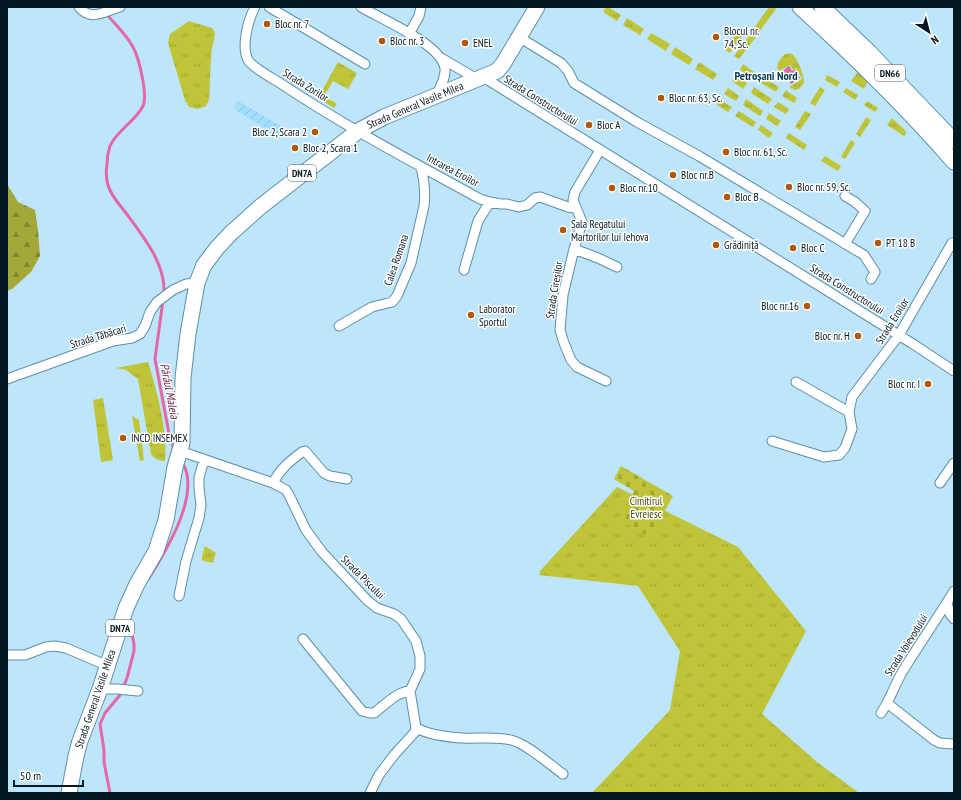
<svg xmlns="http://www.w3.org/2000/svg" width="961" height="800" font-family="'PT Sans Narrow',sans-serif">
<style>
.industrial{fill:url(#industrial-furrows)}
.grass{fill:url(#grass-tufts)}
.forest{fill:url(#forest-firs)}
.cemetery{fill:url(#cemetery-stones)}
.water{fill:url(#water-rules)}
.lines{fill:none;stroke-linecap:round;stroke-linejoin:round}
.stream{stroke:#e468a5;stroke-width:3}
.street-casing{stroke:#5e8fa8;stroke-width:11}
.primary-casing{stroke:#5e8fa8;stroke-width:17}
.street{stroke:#fff;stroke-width:9}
.primary{stroke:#fff;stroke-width:15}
.poi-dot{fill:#b45703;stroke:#fff;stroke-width:1.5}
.labels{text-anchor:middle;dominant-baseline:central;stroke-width:3;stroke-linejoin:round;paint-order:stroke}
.shield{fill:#fff;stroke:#4f5d64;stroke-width:1}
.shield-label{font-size:10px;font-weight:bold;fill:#041821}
.poi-label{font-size:11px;fill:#041821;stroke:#fff;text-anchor:start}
.street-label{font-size:11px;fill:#041821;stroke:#fff}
.park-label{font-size:11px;fill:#46480b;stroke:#fff}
.neighbourhood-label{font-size:12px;font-weight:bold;fill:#043c52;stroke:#fff}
.water-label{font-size:12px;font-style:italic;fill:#671a44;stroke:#fff}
</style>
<defs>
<pattern id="industrial-furrows" width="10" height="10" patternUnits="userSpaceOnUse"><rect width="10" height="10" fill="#a2defd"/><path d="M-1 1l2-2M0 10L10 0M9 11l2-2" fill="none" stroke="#8abed9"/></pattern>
<pattern id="grass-tufts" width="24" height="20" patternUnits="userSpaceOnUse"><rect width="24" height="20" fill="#bfc438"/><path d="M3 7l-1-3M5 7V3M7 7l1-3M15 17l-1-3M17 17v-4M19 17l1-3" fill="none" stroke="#a2a831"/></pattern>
<pattern id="forest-firs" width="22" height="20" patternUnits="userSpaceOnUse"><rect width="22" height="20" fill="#a4a838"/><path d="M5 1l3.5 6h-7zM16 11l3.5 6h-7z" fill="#83882f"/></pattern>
<pattern id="cemetery-stones" width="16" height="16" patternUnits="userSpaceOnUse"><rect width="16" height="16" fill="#bfc438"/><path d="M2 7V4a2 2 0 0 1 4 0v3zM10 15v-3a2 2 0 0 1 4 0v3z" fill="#a2a831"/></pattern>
<pattern id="water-rules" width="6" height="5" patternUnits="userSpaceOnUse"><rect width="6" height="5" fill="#e468a5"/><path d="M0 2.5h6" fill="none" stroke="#b75586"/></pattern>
</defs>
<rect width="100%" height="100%" fill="#bde5fb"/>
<path class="industrial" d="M238 101 286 129 281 138 234 109Z"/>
<path class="grass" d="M606 7H608L621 15 617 21 603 12Z
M769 7H773L776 9 759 32 754 28Z
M627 18 644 29 640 35 623 25Z
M189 21 212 28 215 32 214 41 212 47 211 58 209 100 206 106 198 109 189 107 185 100 168 43 170 34Z
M738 31 743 35 730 53 725 50Z
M651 33 670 44 666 51 647 39Z
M751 33 756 37 739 59 734 56Z
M675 47 693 59 689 65 671 54Z
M785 54C788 54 790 53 792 54 797 57 805 77 804 83L799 89 795 90 789 87 802 79 796 68 793 70 790 65 779 71 778 74C776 66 778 60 785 54Z
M338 62 357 73 348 89 333 81 324 96 337 104 334 108 318 98Z
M699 62 717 74 713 80 695 69Z
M743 64 754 72 751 77 740 70Z
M860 72 868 81 864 89 851 81 857 73Z
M827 75 840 82 837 87 825 80Z
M735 76 747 83 743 89 732 81Z
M761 76 779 87 776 92 758 81Z
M754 87 772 99 768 104 751 93Z
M820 87 825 90 815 106 810 103Z
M728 88 739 96 736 101 724 94Z
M846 88 858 95 855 100 843 92Z
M786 90 797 98 794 103 782 96Z
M746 99 763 111 760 116 743 105Z
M720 100 732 107 728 112 717 105Z
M867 101 878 108 875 112 864 105Z
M778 102 789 109 786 114 774 107Z
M739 111 756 122 753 127 735 116Z
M805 111 811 114 800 130 795 127Z
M769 113 781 121 777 126 766 119Z
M866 117 871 120 860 137 856 134Z
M892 118 905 130 906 133 904 136 887 125Z
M761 125 773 133 769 138 758 130Z
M789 133 807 145 804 150 786 138Z
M851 140 855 143 845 159 841 157Z
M825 156 841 166 838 171 821 161Z
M148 362C157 391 168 431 165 461 159 460 155 460 151 454L138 379 126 370 116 368Z
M103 398 113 460 101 462 93 400Z
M132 416 139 420 144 460 140 461Z
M617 487 738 547 806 631 762 714 817 762 859 793H592L670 710 680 651 638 586 539 575 541 570Z
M205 546 216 553 213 563 204 561 202 560V556Z"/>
<path class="forest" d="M7 184 18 202 35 210 38 230 40 256 31 272 12 289 7 291Z"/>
<path class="cemetery" d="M621 466 673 496 650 537 619 519 634 491 614 479Z"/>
<path class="water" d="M789 66 792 71 795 69 800 78 791 84 787 77 785 78 781 72Z"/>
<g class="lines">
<path class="stream" d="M101 7C111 21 125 32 133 47 139 58 148 95 143 106 135 122 117 130 110 146 108 152 107 158 107 164 106 171 106 179 108 185 111 196 119 204 126 213 143 236 166 264 164 294
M163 300 155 359 170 439 175 451
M149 578C166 551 202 493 182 462
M110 793 104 762V750L100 724 105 713 120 695 127 678 134 651V644L130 625V617"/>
<defs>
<path id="street" d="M79 7C91 22 105 11 120 7
M255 7C248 20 241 46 248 60 253 68 272 78 280 83 344 126 413 162 480 199L490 202 501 204H507L519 207 527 205 535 198 540 197 568 207 575 208
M269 7 365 64
M361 7C381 19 441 44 445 68 446 77 441 86 437 94
M409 34 419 16 421 7
M519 37 561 63 568 71 574 83 637 122 699 156 864 255 875 272 871 279
M441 58 470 75 475 80
M483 77 913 344 954 371
M600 150 575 192 573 200 582 222 574 249 563 295 560 330 564 343 571 360 577 367 606 381
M845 244 865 211 855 202 845 196
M574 249 598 258 617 267
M464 270 478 221 490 202
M339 326 372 307 392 302 397 296 411 263 424 206C426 192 424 180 421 167
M7 379 113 341 132 338 140 334 145 326 150 312 157 302 173 290 186 284 197 283
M796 382 849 412
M772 441 824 457 839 455 845 448 852 429 849 412 852 397 899 335 952 243 954 244
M180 451 273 483 286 490 289 495 306 530 322 552 368 601 377 608 394 614 401 619 416 641 420 656V669L410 691 416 728 415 732 394 755 379 775 370 793
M273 483C280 469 290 461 302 452L305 451 324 473 330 476 347 479
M940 483 954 463
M179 596 186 561 199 518 201 505 199 488V478L204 459
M947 603 950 614 954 619
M303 639 362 711 370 713H374C384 706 396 692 410 691
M7 655H25L46 647 55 646 66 648 108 666
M100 689H117L138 691
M887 703 934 740 940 743 954 744
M881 713C889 702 894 687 901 674 918 646 937 619 954 591
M416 728C430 735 446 737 462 738 478 739 495 736 511 740 527 744 549 764 563 774"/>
<path id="primary" d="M800 7C854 56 906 107 954 162
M822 7 870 53 954 141
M69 793 76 756 80 741 100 689 126 608 137 584 156 551 166 520 175 467 182 443 183 378 188 334 197 283 204 265 217 248 231 233 260 207 358 131 384 117 497 71 503 64 537 7"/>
</defs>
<use href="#street" class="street-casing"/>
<use href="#primary" class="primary-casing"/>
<use href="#street" class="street"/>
<use href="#primary" class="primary"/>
</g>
<g class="poi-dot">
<circle cx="267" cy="24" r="4"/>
<circle cx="716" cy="37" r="4"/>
<circle cx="382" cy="41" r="4"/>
<circle cx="465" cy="43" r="4"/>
<circle cx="661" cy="98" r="4"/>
<circle cx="589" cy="125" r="4"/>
<circle cx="315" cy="132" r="4"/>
<circle cx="295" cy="148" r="4"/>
<circle cx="726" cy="152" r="4"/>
<circle cx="673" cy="175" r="4"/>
<circle cx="789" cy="187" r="4"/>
<circle cx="612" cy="188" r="4"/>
<circle cx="727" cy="197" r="4"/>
<circle cx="563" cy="230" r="4"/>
<circle cx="878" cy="243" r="4"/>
<circle cx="716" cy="245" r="4"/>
<circle cx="793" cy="248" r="4"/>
<circle cx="807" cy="306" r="4"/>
<circle cx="471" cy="315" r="4"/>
<circle cx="858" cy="336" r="4"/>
<circle cx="928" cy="384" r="4"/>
<circle cx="123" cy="438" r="4"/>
</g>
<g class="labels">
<g class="shield">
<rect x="875" y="65" width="30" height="16" rx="3"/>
<rect x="288" y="165" width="28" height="16" rx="3"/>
<rect x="106" y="620" width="28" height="16" rx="3"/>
</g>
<g class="shield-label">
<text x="890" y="73">DN66</text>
<text x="302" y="173">DN7A</text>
<text x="120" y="628">DN7A</text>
</g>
<g class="poi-label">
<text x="275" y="24">Bloc nr. 7</text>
<text x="724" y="31">Blocul nr.<tspan x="724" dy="13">74, Sc.</tspan></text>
<text x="390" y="41">Bloc nr. 3</text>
<text x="473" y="43">ENEL</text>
<text x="669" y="98">Bloc nr. 63, Sc.</text>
<text x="597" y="125">Bloc A</text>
<text x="307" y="132" text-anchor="end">Bloc 2, Scara 2</text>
<text x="303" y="148">Bloc 2, Scara 1</text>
<text x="734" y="152">Bloc nr. 61, Sc.</text>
<text x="681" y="175">Bloc nr.B</text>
<text x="797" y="187">Bloc nr. 59, Sc.</text>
<text x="620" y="188">Bloc nr.10</text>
<text x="735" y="197">Bloc B</text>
<text x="571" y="224">Sala Regatului<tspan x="571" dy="13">Martorilor lui Iehova</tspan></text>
<text x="886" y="243">PT 18 B</text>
<text x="724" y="245">Grădiniță</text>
<text x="801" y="248">Bloc C</text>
<text x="799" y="306" text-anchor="end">Bloc nr.16</text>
<text x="479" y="309">Laborator<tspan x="479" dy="13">Sportul</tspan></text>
<text x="850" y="336" text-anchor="end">Bloc nr. H</text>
<text x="920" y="384" text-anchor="end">Bloc nr. I</text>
<text x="131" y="438">INCD INSEMEX</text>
</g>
<g class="street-label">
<text transform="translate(306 85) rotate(32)">Strada Zorilor</text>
<text transform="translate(541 100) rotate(32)">Strada Constructorului</text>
<text transform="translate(415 105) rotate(-23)">Strada General Vasile Milea</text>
<text transform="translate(453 170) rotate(28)">Intrarea Eroilor</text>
<text transform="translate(396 260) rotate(-71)">Calea Romana</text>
<text transform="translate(847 289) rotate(32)">Strada Constructorului</text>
<text transform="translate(554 290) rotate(-81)">Strada Cireșilor</text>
<text transform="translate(892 321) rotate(-58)">Strada Eroilor</text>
<text transform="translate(98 336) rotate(-17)">Strada Tăbăcari</text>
<text transform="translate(363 577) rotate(45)">Strada Piscului</text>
<text transform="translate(906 645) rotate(-58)">Strada Voievodului</text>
<text transform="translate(95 699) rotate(-71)">Strada General Vasile Milea</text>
</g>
<g class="park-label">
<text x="646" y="501">Cimitirul<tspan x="646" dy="13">Evreiesc</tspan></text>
</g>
<g class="neighbourhood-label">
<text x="766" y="75">Petroșani Nord</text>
</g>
<g class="water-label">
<text transform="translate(170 391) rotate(79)">Pârâul Maleia</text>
</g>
</g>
<rect width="961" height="800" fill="none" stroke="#041821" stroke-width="16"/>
<g transform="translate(929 32) rotate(144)" stroke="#ffffff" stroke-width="3" paint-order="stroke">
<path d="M0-3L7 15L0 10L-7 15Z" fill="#041821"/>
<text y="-6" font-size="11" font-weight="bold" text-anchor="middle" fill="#041821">N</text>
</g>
<path d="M14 780v6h69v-6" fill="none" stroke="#041821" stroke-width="2"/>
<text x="20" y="780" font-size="12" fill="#041821" stroke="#ffffff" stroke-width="3" paint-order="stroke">50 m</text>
</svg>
